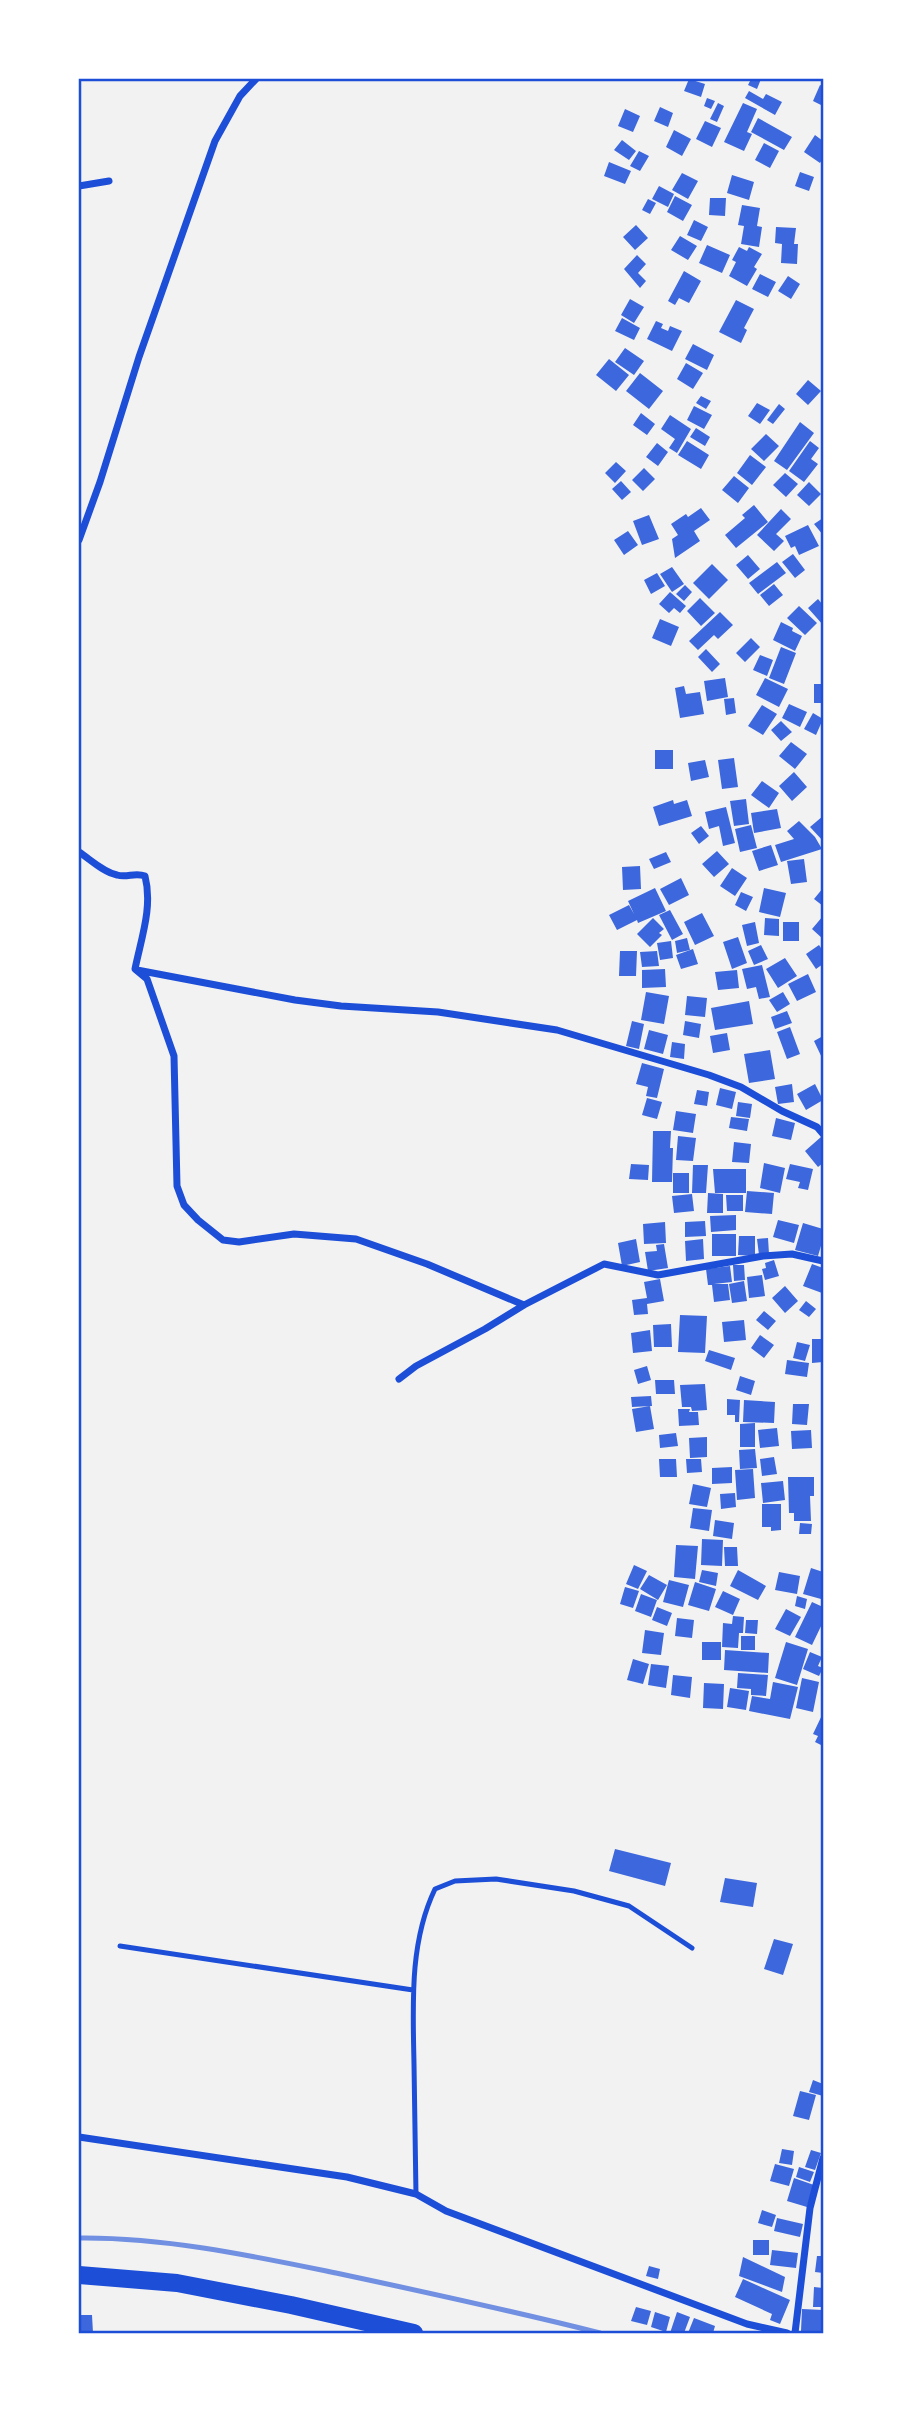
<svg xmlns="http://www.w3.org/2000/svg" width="902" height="2412" font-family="Overpass,sans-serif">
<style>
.building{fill:#3d67dc}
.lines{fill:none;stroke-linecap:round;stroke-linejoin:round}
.service{stroke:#1d4ed8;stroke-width:5}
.minor{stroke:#1d4ed8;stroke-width:7}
.trunk{stroke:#1d4ed8;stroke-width:18}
.rail{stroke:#7290e2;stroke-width:5}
.neatline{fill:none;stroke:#1d4ed8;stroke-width:2.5}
</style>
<rect width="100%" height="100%" fill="#f2f2f2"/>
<path class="building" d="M689 79 705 84 701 97 684 91Z
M751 79H761L757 89 748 85Z
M820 85 823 86V106L813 101Z
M749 91 763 99 766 94 782 102 775 115 745 98Z
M707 98 715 101 711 109 704 106Z
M718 103 724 106 717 122 710 119Z
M743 103 757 109 747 132 752 134 744 151 724 142Z
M660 107 673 113 668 127 654 121Z
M625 109 640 116 633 132 618 126Z
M758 118 792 137 784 150 751 132Z
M705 121 721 128 712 147 696 139Z
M674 130 691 139 682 156 666 147Z
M815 135 823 141V158L820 163 804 152Z
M622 140 636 151 629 160 614 150Z
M764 143 779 151 770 168 755 160Z
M639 151 649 156 640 171 630 166Z
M609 162 631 171 625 184 604 176Z
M800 172 814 177 809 191 795 186Z
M682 173 698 181 688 199 672 190Z
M732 175 754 182 749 200 727 193Z
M659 186 674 194 668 207 652 199Z
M675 196 692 205 683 221 667 212Z
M710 198H726L725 216 709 215Z
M648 199 656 203 650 214 642 210Z
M742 205 760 208 757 226 762 227 759 247 741 244 744 226 738 225Z
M694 220 708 227 701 241 687 235Z
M636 225 648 238 635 250 623 237Z
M776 227 796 228 794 244H798L797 264 781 263 782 244 775 243Z
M680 236 697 246 688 260 671 250Z
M707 245 730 255 722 273 699 263Z
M739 247 747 251 749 247 762 254 754 267 757 269 747 286 729 276 736 262 732 260Z
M637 255 646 264 638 273 646 281 640 288 624 269Z
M684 271 701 281 689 303 679 298 675 305 668 301Z
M760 274 776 282 768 297 752 289Z
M788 276 800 284 791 299 778 291Z
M630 299 644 307 634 323 621 315Z
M736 300 754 309 744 328 747 330 741 343 719 332Z
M622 318 640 328 634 340 615 331Z
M656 321 663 324 661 328 668 331 670 326 682 331 672 351 647 339Z
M693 344 714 355 707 370 685 359Z
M625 348 644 361 634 375 615 362Z
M609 359 629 375 616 391 596 375Z
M686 363 703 373 693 389 677 379Z
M640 373 663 391 649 409 626 391Z
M808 380 821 391 808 405 796 394Z
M701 396 711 401 706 409 696 403Z
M757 403 770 410 760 424 748 416Z
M779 404 785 409 773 424 767 420Z
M694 406 712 415 704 429 687 420Z
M641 413 655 424 647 435 633 425Z
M670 415 691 429 677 453 669 448 675 439 661 429Z
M800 422 814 433 787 470 774 461Z
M696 428 710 437 705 446 690 437Z
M766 434 779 446 764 461 751 449Z
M687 441 709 455 701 469 678 455Z
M810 441 819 448 811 459 818 464 804 482 789 471Z
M657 443 668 452 658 466 646 457Z
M750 455 766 467 752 485 737 473Z
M616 462 626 471 615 483 605 473Z
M644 468 655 479 643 491 632 480Z
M785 473 798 484 786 497 773 485Z
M734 476 749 488 738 503 722 490Z
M621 481 631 492 622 500 612 489Z
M809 482 821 494 809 506 797 495Z
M754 505 768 522 736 548 725 535 745 518 742 515Z
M701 508 710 520 694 531 700 541 675 558 672 539 678 535 671 524 686 514 688 517Z
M781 509 791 519 776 534 784 541 774 551 757 535Z
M649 515 659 539 642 545 633 521Z
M823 518V535L814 524Z
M808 525 819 546 799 555 795 546 791 548 785 536Z
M628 531 638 545 624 555 614 540Z
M793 554 805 570 795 578 782 562Z
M748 555 760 569 748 579 736 565Z
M777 562 786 573 758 594 749 583Z
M712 564 728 580 709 599 693 583Z
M672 567 684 584 672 592 660 574Z
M657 573 665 586 651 594 644 580Z
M774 584 783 595 769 606 760 595Z
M685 585 692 592 684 601 676 594Z
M670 592 686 606 680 613 674 608 669 613 659 604Z
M700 598 715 613 701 626 687 611Z
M818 599 823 605V625L808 608Z
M799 606 817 623 805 635 787 618Z
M720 612 733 625 718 639 714 635 698 650 689 641Z
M660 619 679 627 671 646 652 638Z
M781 622 793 628 792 631 802 636 795 651 773 640Z
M751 638 760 647 745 662 736 653Z
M781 647 796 653 784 684 769 678Z
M706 649 720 664 712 672 698 657Z
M760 655 773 660 767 676 753 670Z
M725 678 728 697 707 701 704 681Z
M765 678 788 689 779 707 756 695Z
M814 684H823V703H814Z
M684 686 686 694 700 692 704 714 680 718 675 688Z
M734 698 736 713 726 715 724 699Z
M789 704 807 712 800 727 782 718Z
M762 705 777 714 763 735 748 726Z
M813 713 823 719 816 735 804 729Z
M781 721 792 732 781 741 771 730Z
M791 742 807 754 795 769 779 756Z
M655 750H673V769H655Z
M734 758 738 787 722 789 718 760Z
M705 760 709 777 691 781 688 763Z
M794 772 807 787 792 801 779 786Z
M762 781 779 793 769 808 751 795Z
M746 799 749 824 734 826 730 801Z
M673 800 674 804 687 800 692 816 659 826 653 807Z
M726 807 735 843 723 846 719 826 709 829 705 812Z
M777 809 781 828 754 833 751 813Z
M823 816V841L810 827Z
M799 821 815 837 822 849 781 862 775 845 794 839 787 831Z
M751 825 757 848 740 852 735 829Z
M701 826 709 836 699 844 691 833Z
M771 845 778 865 759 871 752 851Z
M717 851 729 864 714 877 702 864Z
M666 852 671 862 654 869 649 859Z
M804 859 807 882 791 884 787 861Z
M640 866 641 889 623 890 622 867Z
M732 868 747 878 735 896 720 886Z
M681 878 689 895 669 905 660 889Z
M655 888 666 911 638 923 637 920 617 930 609 915 629 905 634 914 628 901Z
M764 888 786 893 780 917 759 912Z
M823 888V906L814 899Z
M741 892 753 897 746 911 735 905Z
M670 910 683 934 672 940 659 915Z
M702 913 714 936 695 945 684 922Z
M823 916V939L812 929Z
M653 918 664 929 659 933 662 935 650 947 637 934Z
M765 918 779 919V936L764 935Z
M755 922 759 943 747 946 742 925Z
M783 922H799V941H783Z
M738 937 747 963 732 969 723 942Z
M687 938 690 950 677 953 675 941Z
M671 941 673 958 660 960 657 943Z
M761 945 768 959 754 965 748 951Z
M819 945 823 951V964L816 969 806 954Z
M693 949 698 964 681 969 676 955Z
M620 951H637L636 976H619Z
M657 951 659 966 642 967 640 952Z
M785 958 797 976 778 988 766 969Z
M762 965 770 997 759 999 756 987 747 989 742 969Z
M665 969 666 987 642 988V970Z
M737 970 739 988 718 990 715 972Z
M808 974 816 992 797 1001 788 984Z
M646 992 669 996 664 1024 641 1020Z
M783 992 790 1004 777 1012 769 1000Z
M687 996 707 998 705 1017 685 1015Z
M749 1001 753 1024 715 1030 711 1008Z
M787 1011 792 1023 775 1029 771 1017Z
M632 1021 644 1024 639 1049 626 1046Z
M685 1021 701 1024 699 1038 683 1035Z
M790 1027 800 1054 787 1059 777 1032Z
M649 1030 668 1035 663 1054 644 1049Z
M727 1033 730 1050 713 1053 710 1036Z
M823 1036V1060L814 1041Z
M672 1042 685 1044 684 1059 670 1057Z
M770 1050 775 1079 749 1083 744 1054Z
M642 1063 664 1069 657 1098 646 1096 648 1087 636 1084Z
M792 1084 794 1102 778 1104 775 1087Z
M815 1084 823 1100 806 1110 797 1094Z
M720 1088 736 1092 732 1109 716 1105Z
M697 1090 709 1092 707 1106 694 1104Z
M647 1098 662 1102 657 1119 642 1115Z
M738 1102 752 1104 750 1118 736 1116Z
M676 1111 696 1114 693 1133 673 1130Z
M731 1117 749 1119 747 1131 729 1128Z
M776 1118 795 1123 791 1140 772 1136Z
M653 1131H671L670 1148H673L672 1182H652Z
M678 1136 696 1138 693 1161 676 1160Z
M821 1137 823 1140V1163L818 1167 805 1151Z
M734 1142 751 1144 749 1163 732 1162Z
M764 1163 785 1168 780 1193 760 1188Z
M631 1164 649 1165 648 1180 629 1179Z
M790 1164 813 1169 808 1190 798 1188 800 1182 786 1179Z
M693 1165H708L706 1193H692Z
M713 1169H746V1193H715Z
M673 1173H689V1193H673Z
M747 1191 774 1193 772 1214 745 1212Z
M708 1193 723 1194V1213H707Z
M692 1194 694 1211 674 1213 672 1196Z
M726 1195H743V1211H727Z
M736 1215V1230L711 1232 710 1216Z
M778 1220 799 1225 794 1243 773 1237Z
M705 1221 706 1236 685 1237V1222Z
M665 1222 666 1243 644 1244 643 1224Z
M803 1223 823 1229V1239L818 1256 795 1250Z
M712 1234H736V1256H712Z
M739 1236H755V1256L738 1255Z
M768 1238 769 1254 759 1255 757 1239Z
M636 1239 640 1262 622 1266 618 1243Z
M703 1239 704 1259 686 1261 685 1241Z
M664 1244 668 1268 648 1271 645 1252 657 1251 656 1245Z
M774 1260 779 1276 765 1280 762 1269 766 1268 765 1263Z
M812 1264 823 1268 822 1293 803 1286Z
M733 1265H744L745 1280 734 1281Z
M730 1266 732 1282 714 1284H728L730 1300 714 1302 712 1285H708L706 1269Z
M762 1275 765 1296 749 1298 747 1277Z
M660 1279 664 1301 647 1304 648 1314 634 1315 632 1300 647 1298 644 1282Z
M744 1281 747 1301 732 1303 729 1284Z
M785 1286 798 1301 785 1313 772 1298Z
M806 1301 816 1309 809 1317 799 1310Z
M764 1311 776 1321 768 1330 756 1320Z
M680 1315 707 1316 705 1353 678 1352Z
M744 1320 746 1340 724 1342 722 1322Z
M671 1324 672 1347H654L653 1325Z
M650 1330 652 1351 633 1353 631 1333Z
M760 1335 774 1345 764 1358 751 1348Z
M812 1339H823V1362L812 1363Z
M797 1342 810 1345 805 1361 793 1358Z
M709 1350 735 1358 731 1370 705 1361Z
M787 1360 809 1363 807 1377 785 1374Z
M647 1366 651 1380 638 1384 634 1370Z
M740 1376 755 1381 751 1395 736 1390Z
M655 1380H674L675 1394H656Z
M705 1384 707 1410 692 1411 691 1407H682L680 1385Z
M651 1396 652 1406 632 1407 631 1397Z
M727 1399 740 1400 739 1422H735V1415H727Z
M744 1400 775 1402 774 1423 743 1422Z
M793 1404H809L807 1425 792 1424Z
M650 1406 654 1429 636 1432 632 1409Z
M678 1409H690L689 1412H698L699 1425 679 1426Z
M755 1423V1447H740V1424Z
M777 1428 779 1446 760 1448 758 1430Z
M811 1430 812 1448 792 1449 791 1431Z
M676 1433 678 1446 660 1448 659 1435Z
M707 1437V1457L690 1458 689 1438Z
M755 1449 757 1468 740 1469 739 1450Z
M774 1457 777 1474 762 1476 760 1459Z
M659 1459H676L677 1477H660Z
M686 1459H701L702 1472 687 1473Z
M732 1467V1483L712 1484V1468Z
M753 1469 755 1498 737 1500 735 1470Z
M788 1477H814V1496H810L811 1521H794V1513H789Z
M783 1481 785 1500 763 1503 761 1483Z
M693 1484 711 1488 707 1507 689 1504Z
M735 1493 736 1507 721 1509 720 1494Z
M762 1504H781V1530L771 1531V1527H762Z
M693 1508 712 1510 709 1531 690 1528Z
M715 1520 734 1523 732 1539 713 1536Z
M800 1523 812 1524 811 1534H799Z
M702 1539 723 1540 722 1566 701 1565Z
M676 1545 698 1546 695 1579 674 1577Z
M724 1547H737L738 1566H725Z
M634 1565 647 1571 638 1589 626 1584Z
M811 1568 823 1572 821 1599 803 1594Z
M702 1570 718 1573 716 1586 699 1582Z
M738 1570 766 1586 758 1600 730 1586Z
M779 1572 800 1576 797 1594 775 1590Z
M649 1575 667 1585 658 1600 640 1589Z
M669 1580 689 1585 683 1607 663 1602Z
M695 1582 716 1589 709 1611 688 1605Z
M625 1587 639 1591 633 1608 620 1604Z
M723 1591 740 1599 733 1615 715 1607Z
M641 1594 657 1600 651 1617 635 1611Z
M797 1596 807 1599 805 1609 795 1606Z
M812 1602 823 1607V1622L812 1645 795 1637Z
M657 1607 672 1613 667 1626 652 1620Z
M786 1609 801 1617 790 1636 775 1629Z
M733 1616 744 1617 743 1633H739L738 1648 722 1647 723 1623 732 1624Z
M677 1618 694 1620 692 1638 675 1636Z
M746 1620H758L757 1634 745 1633Z
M645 1630 664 1633 661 1655 642 1653Z
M741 1636H755V1650H741Z
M702 1642H721V1660H702Z
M786 1642 808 1649 797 1685 775 1678Z
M725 1650 769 1653 768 1673 724 1670Z
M810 1652 822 1657 818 1666 823 1668 819 1676 803 1669Z
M633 1659 649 1664 643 1684 627 1680Z
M651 1664 669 1666 666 1688 648 1685Z
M738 1673 768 1675 766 1696 751 1695V1689L737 1688Z
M673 1675 692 1677 690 1698 671 1695Z
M802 1678 819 1682 813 1712 796 1708Z
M773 1682 798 1687 790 1719 749 1711 752 1696 770 1699Z
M704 1683 724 1684 723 1709 703 1708Z
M730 1688 749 1691 746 1710 727 1707Z
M823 1713V1746L815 1742 818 1736 813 1734Z
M615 1849 671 1863 665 1886 609 1871Z
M725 1878 757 1883 753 1907 720 1902Z
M774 1939 793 1944 783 1975 764 1969Z
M813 2080 823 2084V2096L809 2092Z
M800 2091 816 2095 809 2120 793 2116Z
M782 2149 794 2151 792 2165 779 2163Z
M811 2150 821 2153 815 2170 805 2167Z
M775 2164 794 2169 789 2186 770 2181Z
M799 2167 814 2172 810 2182 796 2177Z
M794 2178 814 2185 807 2207 787 2201Z
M762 2210 776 2215 772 2227 758 2223Z
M777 2218 803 2224 800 2237 774 2231Z
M753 2240H769V2255H753Z
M772 2250 798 2253 796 2268 770 2265Z
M817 2256H823V2273L815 2272Z
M743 2257 785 2277 782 2292 739 2276Z
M649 2266 660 2269 658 2279 646 2276Z
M743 2279 790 2300 780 2324 770 2320 772 2314 735 2297Z
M814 2287 823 2288V2307H813Z
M636 2307 651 2311 647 2325 631 2321Z
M802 2309 823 2310V2332L801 2331Z
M655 2312 670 2317 666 2332 651 2327Z
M677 2312 690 2317 684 2333H670Z
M79 2315H92L93 2333H79Z
M694 2318 715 2326 713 2333H688Z"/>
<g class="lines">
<path class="service" d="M120 1946 413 1990
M416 2194C415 2151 415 2108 414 2064 413 2006 409 1943 435 1889L455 1881 496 1879 574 1891 629 1906 692 1948"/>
<path class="minor" d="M79 186 109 181
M79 540 100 482 139 357 215 141 240 96 256 79
M79 852C91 860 103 872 117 875 127 878 135 872 145 876 153 907 141 939 135 969L147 979 174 1056 177 1186 184 1205 198 1220 223 1240 239 1242 294 1234 356 1239 427 1264 524 1305
M137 970 295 1000 341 1006 438 1012 557 1030 709 1075 741 1087 782 1111 817 1127 823 1134
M399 1379 416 1366 485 1329 524 1305 604 1264 658 1275 763 1256 792 1254 823 1261
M79 2137 347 2177 416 2194 446 2211 747 2324 787 2333
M795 2333 810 2208 823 2158"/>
<path class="trunk" d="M79 2275 177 2283 291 2305 414 2333"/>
<path class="rail" d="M79 2238C164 2237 253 2256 336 2273 425 2292 513 2311 600 2333"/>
</g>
<rect width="902" height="2412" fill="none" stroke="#ffffff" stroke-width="161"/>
<rect x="80" y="80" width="742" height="2252" class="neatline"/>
</svg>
